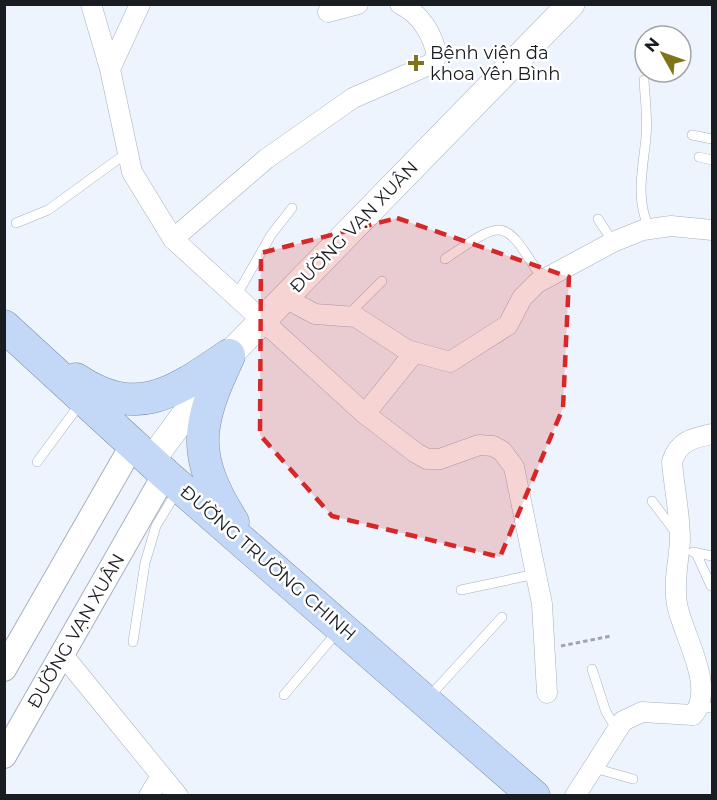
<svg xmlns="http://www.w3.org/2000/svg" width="717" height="800" font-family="Montserrat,sans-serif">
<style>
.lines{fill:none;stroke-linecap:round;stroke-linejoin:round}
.service-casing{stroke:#a6b0be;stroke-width:10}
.minor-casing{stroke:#a6b0be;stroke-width:21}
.tertiary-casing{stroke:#a6b0be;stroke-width:26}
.secondary-casing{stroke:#a6b0be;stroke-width:28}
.trunk-casing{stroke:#7d90aa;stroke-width:33}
.path{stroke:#a0a5ad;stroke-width:3;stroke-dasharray:4.5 3;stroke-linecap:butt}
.service{stroke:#fff;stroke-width:9}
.minor{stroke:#fff;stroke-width:20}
.tertiary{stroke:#fff;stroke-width:24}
.secondary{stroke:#fff;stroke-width:27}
.trunk{stroke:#c2d8f6;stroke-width:32}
.marked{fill:#d62828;fill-opacity:0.2;stroke:#d62828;stroke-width:4.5;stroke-dasharray:12 8;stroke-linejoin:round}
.poi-dot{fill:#7f7518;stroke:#fff;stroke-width:2}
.labels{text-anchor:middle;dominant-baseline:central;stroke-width:5;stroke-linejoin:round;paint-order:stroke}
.poi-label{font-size:18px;fill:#191c21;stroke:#fff;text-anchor:start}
.street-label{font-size:18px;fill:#191c21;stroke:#fff}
</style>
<rect width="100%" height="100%" fill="#eef4fd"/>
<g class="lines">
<defs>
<path id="service" d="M644 80C645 99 648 119 646 137 643 171 635 195 649 229
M692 135 712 139
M699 157 712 160
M598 219 613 242
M16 223 48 210 128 152
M445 259C507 217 503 218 543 280
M235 298 271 235 292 208
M348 315 382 281
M37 462 80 404
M652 501 677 534
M693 552 712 556
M696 553 711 586
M461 590 536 574
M133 642 145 563 156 526 177 491
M592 669 606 712 616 728
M284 695 338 631
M429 697 502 617
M700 709 712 707
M594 768 633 779"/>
<path id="minor" d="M91 4 110 69 132 172 173 239 365 414 416 453 427 459H440L479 445 493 446 502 451 514 467 542 604 547 693
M328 12 358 4
M110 69 140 4
M173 239 266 159 353 98 431 64 437 56C433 35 421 14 400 4
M285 298 315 314 356 317 407 350 450 362 508 325 522 298 537 283 613 242 643 230 671 226 712 230
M365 414 414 353
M62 654 178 796
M149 796 161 776
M575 796 623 721 642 712 693 715C717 688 682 634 677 604 673 582 679 561 680 540 680 514 674 487 672 462 678 441 693 438 712 434"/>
<path id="tertiary" d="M4 669 133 444
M4 756 165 474"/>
<path id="secondary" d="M151 461 229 355 571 4"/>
<path id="trunk" d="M4 326 165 474 534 796
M229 356C196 426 191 455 233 522
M76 379C137 420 175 392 229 355"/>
</defs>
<use href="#service" class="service-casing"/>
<use href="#minor" class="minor-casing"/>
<use href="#tertiary" class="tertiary-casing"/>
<use href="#secondary" class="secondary-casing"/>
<use href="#trunk" class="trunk-casing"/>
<path class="path" d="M561 646 611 636"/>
<use href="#service" class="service"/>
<use href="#minor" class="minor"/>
<use href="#tertiary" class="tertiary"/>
<use href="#secondary" class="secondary"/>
<use href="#trunk" class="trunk"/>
</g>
<path class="marked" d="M397 218 569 277 563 408 500 557 332 516 260 435 261 253Z"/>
<path class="poi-dot" d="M413 54h6v6h6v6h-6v6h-6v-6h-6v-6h6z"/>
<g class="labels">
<g class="poi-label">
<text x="430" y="53">Bệnh viện đa<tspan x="430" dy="21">khoa Yên Bình</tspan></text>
</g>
<g class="street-label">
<text transform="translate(354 227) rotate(-46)">ĐƯỜNG VẠN XUÂN</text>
<text transform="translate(268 563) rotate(41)">ĐƯỜNG TRƯỜNG CHINH</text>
<text transform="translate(76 631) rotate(-60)">ĐƯỜNG VẠN XUÂN</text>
</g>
</g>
<rect width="717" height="800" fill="none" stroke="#191c21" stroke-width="12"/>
<g transform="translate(663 54) rotate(310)"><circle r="28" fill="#ffffff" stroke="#a3a4a6" stroke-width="1.5"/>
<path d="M0-4.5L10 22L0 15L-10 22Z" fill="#7f7518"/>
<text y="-9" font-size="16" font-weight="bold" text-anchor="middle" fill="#191c21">N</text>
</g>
</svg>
